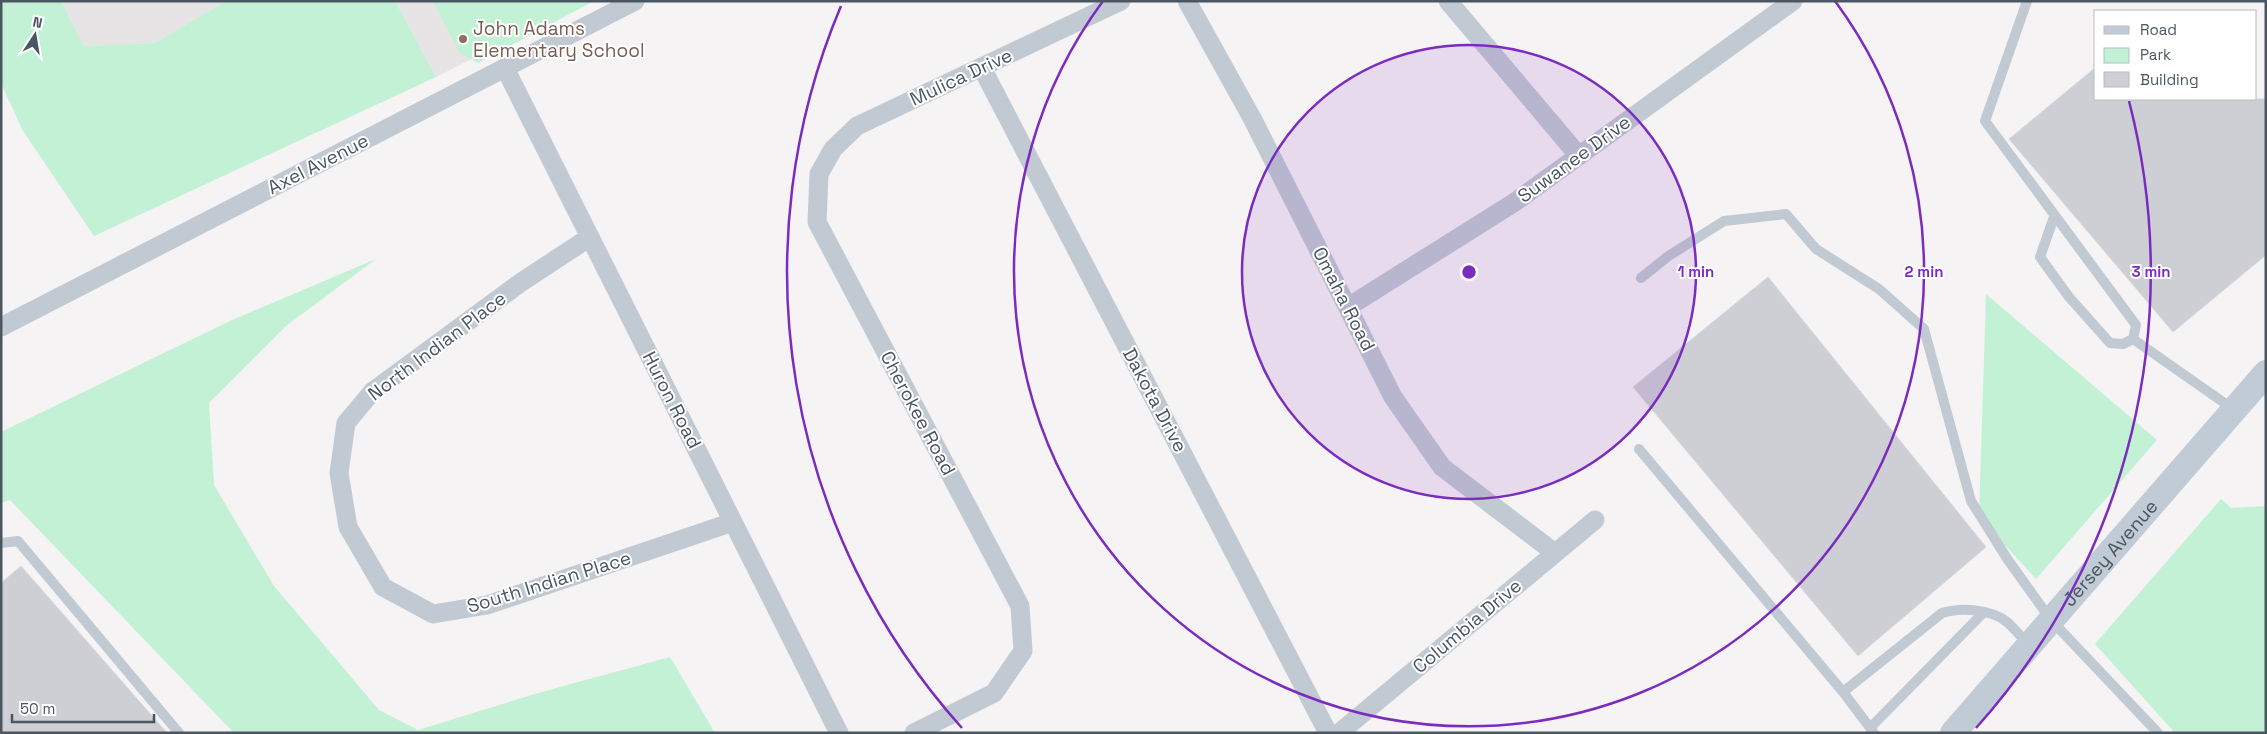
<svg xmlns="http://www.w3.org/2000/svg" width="2267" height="734" font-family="'Space Grotesk',sans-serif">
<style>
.education{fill:#e6e4e5}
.green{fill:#c3f1d5}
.building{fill:#cdcfd5;stroke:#d7d9de}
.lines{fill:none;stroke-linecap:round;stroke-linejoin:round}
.service{stroke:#c1cad2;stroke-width:10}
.minor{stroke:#c1cad2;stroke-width:19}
.secondary{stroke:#c1cbd6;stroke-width:26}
.ring{fill:none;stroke:#7b2cbf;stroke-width:2.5}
.education-dot{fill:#8d6e63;stroke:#fff;stroke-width:2}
.labels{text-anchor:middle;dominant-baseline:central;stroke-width:4;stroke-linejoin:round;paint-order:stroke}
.education-label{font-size:19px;fill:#785e54;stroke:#fff;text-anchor:start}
.street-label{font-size:19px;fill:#4a5661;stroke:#fff}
.centre{fill:#7b2cbf;stroke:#fff;stroke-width:2.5}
.ring-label{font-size:15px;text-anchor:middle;font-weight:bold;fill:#7b2cbf;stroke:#fff;stroke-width:4;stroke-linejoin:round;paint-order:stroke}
</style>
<rect width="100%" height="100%" fill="#f5f3f3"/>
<path class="education" d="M61 1H226L155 43 84 46Z
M395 1H586L436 77Z"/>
<path class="green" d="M1 1H61L84 46 155 43 226 1H395L436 77 94 236 23 131 1 83Z
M433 1H594L478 63 459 52Z
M376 259 286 326 209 403 214 485 274 586 379 710 418 730 538 693 670 657 715 733H234L10 500 1 503V432L232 320Z
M1986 294 2157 440 2036 579 1979 517Z
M2221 499 2231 508 2266 506V733H2175L2095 644Z"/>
<path class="building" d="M2096 67V99H2266V255L2173 332 2009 139Z
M1768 277 1986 547 1858 656 1633 387Z
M21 566 167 733H1V583Z"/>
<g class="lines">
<path class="service" d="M2027 1 1985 121 2136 325 2133 339 2123 344 2110 343 2069 297 2040 257 2054 217
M1641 278 1667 257 1724 221 1786 214 1816 249 1879 289 1924 329 1971 501 2008 560 2051 620 2158 733
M2133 339 2233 409
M1639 449 1843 692
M1 543 18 541 179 733
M1870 728 1983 613
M1874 733 1843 692 1942 613C1961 607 1991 609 2007 622 2015 629 2022 638 2029 645"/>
<path class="minor" d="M1187 1 1252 118 1393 397 1442 467 1555 553
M1448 1 1579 156
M505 68 839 733
M982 68 1328 733
M590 237 520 283 372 392 346 423 339 473 348 527 383 587 433 614 487 605 733 522
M1348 307 1515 202 1793 1
M1 327 635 1
M914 733 994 693 1023 651 1020 606 817 222 819 174 833 149 857 126 1121 1
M1339 733 1595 520"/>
<path class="secondary" id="s1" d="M1953 733 2266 373"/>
</g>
<circle cx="1469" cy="272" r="227" fill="#7b2cbf" fill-opacity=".12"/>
<g class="ring">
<circle cx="1469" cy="272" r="227"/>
<path d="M1835 1A455 455 0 1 1 1103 1"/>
<path d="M962 728A682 682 0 0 1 841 6M2129 101A682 682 0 0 1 1976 728"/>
</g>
<circle class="education-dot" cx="463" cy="39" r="5"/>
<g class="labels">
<g class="education-label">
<text x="473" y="28">John Adams<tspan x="473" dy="22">Elementary School</tspan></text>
</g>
<g class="street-label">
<text transform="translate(961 77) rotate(-25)">Mulica Drive</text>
<text transform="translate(1574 159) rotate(-36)">Suwanee Drive</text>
<text transform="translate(318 164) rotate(-27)">Axel Avenue</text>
<text transform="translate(1344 299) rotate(63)">Omaha Road</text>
<text transform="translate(437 346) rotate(-37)">North Indian Place</text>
<text transform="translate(672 400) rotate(63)">Huron Road</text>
<text transform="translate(1155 400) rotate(62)">Dakota Drive</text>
<text transform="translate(918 413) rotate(62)">Cherokee Road</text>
<text stroke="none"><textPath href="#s1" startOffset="239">Jersey Avenue</textPath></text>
<text transform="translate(549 582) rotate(-17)">South Indian Place</text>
<text transform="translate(1467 626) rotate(-40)">Columbia Drive</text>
</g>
</g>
<circle cx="1469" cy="272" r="8" class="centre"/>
<g class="ring-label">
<text x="1696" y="277">1 min</text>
<text x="1924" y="277">2 min</text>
<text x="2151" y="277">3 min</text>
</g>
<rect width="2267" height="734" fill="none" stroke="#4a5661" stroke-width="5"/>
<rect x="2094" y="10" width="162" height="90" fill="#ffffff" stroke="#b7bbc0"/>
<rect x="2104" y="26" width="25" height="8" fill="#c1cbd6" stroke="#b7bbc0"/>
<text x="2140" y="35" font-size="15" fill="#4a5661">Road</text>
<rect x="2104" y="48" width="25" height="15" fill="#c3f1d5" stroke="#b7bbc0"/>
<text x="2140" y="60" font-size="15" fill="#4a5661">Park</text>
<rect x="2104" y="72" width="25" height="15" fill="#cdcfd5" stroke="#b7bbc0"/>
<text x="2140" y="85" font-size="15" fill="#4a5661">Building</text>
<g transform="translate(35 35) rotate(12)" stroke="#ffffff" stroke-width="4" paint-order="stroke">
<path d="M0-4L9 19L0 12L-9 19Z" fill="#4a5661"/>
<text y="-8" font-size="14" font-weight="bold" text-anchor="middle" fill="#4a5661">N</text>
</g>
<path d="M12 714v8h142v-8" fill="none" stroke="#4a5661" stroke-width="2.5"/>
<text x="20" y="714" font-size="15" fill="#4a5661" stroke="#ffffff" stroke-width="4" paint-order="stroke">50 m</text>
</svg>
